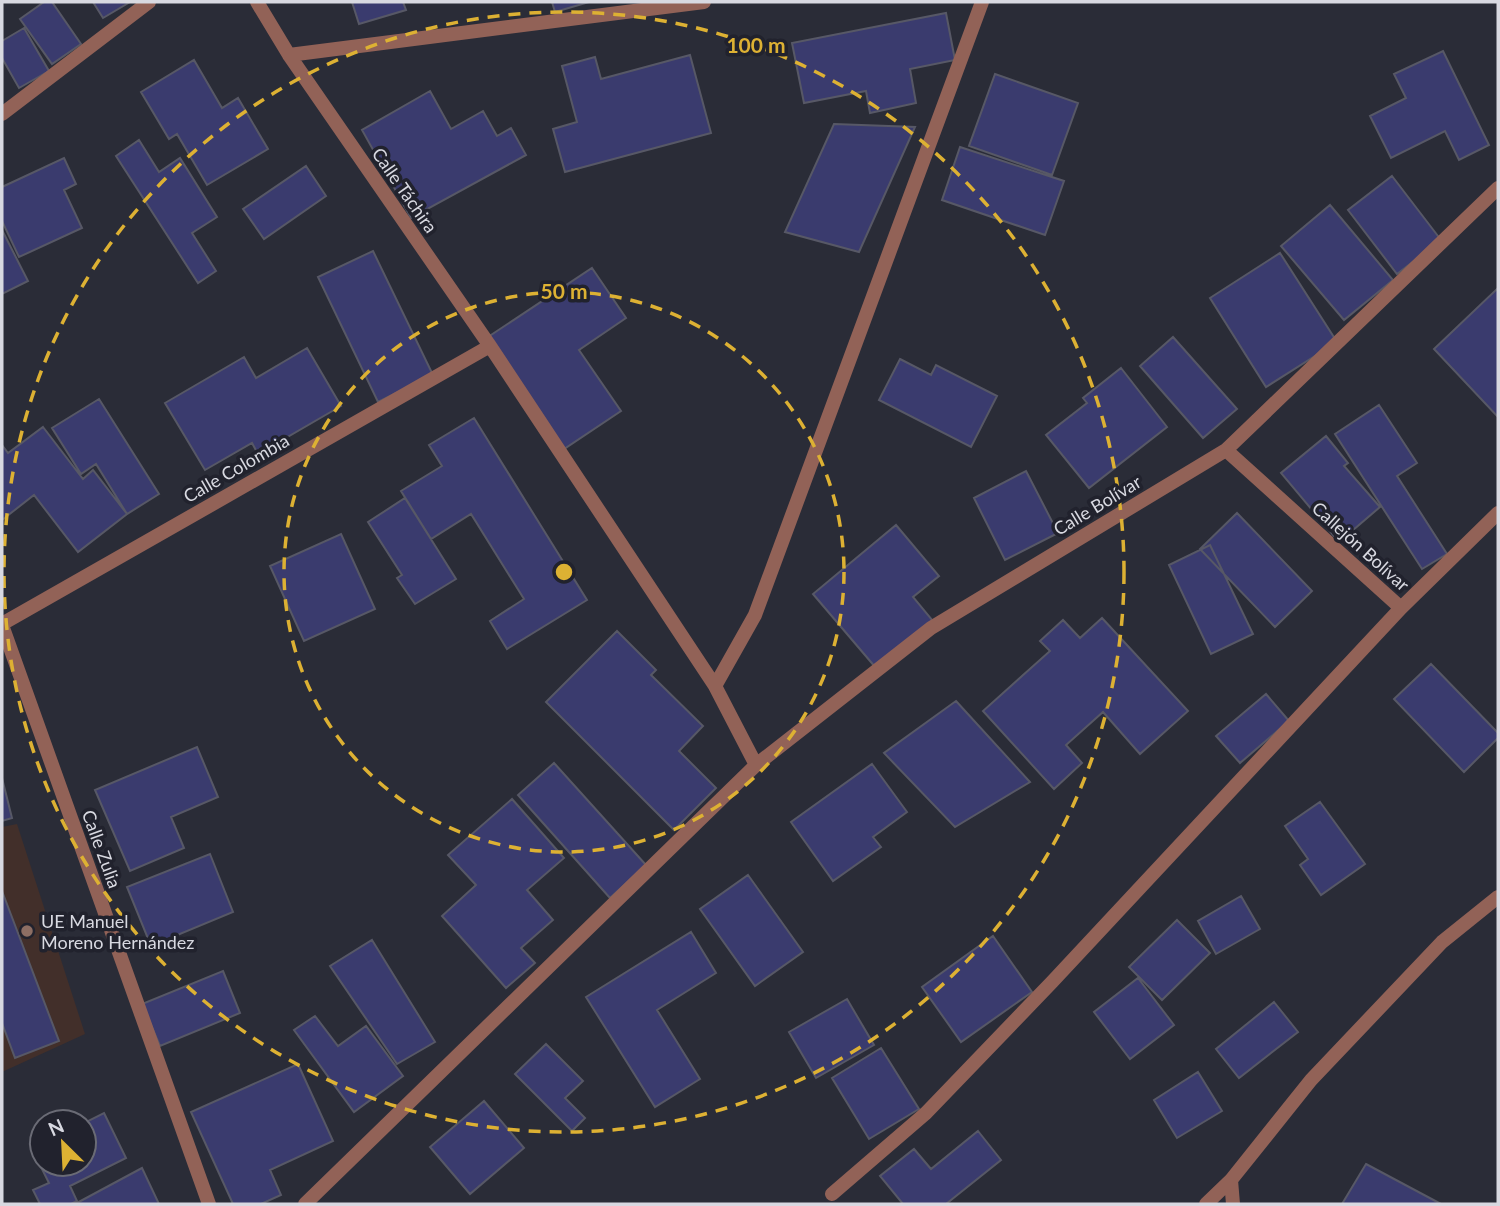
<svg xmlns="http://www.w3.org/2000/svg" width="1500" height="1206" font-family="Lato,sans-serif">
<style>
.education{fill:#422f2a}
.building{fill:#3a3b6e;stroke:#575866;stroke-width:2}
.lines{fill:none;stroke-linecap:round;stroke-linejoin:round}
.street{stroke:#926257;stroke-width:14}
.ring{fill:none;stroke:#ddb133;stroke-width:3.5;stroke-dasharray:12 9}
.education-dot{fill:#8d6e63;stroke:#21222d;stroke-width:2.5}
.labels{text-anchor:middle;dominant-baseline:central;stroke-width:7;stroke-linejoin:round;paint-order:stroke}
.street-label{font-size:18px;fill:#d8d9e1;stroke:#21222d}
.poi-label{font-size:18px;fill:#d8d9e1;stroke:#21222d;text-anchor:start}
.centre{fill:#ddb133;stroke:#21222d;stroke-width:3.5}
.ring-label{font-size:21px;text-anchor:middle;font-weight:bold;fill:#ddb133;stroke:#21222d;stroke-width:7;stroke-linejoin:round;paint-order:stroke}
</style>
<rect width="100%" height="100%" fill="#2a2c37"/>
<path class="education" d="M17 824 85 1034 2 1072V827Z"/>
<path class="building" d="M44 2H52L81 44 52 64 20 19Z
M93 2H130L103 18Z
M352 2H403L406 10 359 24Z
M552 2H589L555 12Z
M946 13 955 60 910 69 916 103 870 113 866 91 804 103 792 43Z
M24 28 49 71 19 88 2 58V41Z
M1443 51 1489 145 1459 160 1445 131 1391 158 1370 116 1406 98 1394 74Z
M690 55 711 133 565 172 553 129 577 122 562 66 595 57 601 79Z
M194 60 222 108 238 98 268 149 207 185 177 134 169 139 141 92Z
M995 74 1078 103 1052 175 969 146Z
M430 91 451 129 483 111 497 136 511 128 526 155 411 218 362 130Z
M834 124 915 127 859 252 785 232Z
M139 140 159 172 180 158 217 217 192 233 216 271 198 283 116 156Z
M960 147 1064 181 1045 235 942 200Z
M64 158 76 184 64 190 82 228 19 257 2 221V187Z
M306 166 326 196 264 239 243 209Z
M1392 176 1441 240 1397 274 1348 210Z
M1330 205 1393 280 1344 320 1281 246Z
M2 230 28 281 2 294Z
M373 251 433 375 378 402 318 277Z
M1280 253 1337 342 1266 387 1210 298Z
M592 268 626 318 579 350 621 411 564 449 488 337Z
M1498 288V417L1434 349Z
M1173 337 1237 409 1203 438 1140 366Z
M307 348 341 406 258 454 252 443 205 470 165 403 244 357 256 378Z
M900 359 931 375 936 365 997 396 971 447 879 400Z
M1121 368 1167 427 1089 488 1046 435 1087 403 1083 398Z
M99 399 159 494 127 514 96 464 81 474 52 428Z
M1379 405 1417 463 1397 476 1447 554 1422 569 1335 434Z
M474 418 587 600 507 649 490 621 524 599 471 514 431 539 401 491 442 466 429 445Z
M43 427 83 479 93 470 127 514 78 552 34 495 2 520V445L8 453Z
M1326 436 1348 463 1344 466 1380 507 1339 542 1281 473Z
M1026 471 1058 533 1005 560 974 498Z
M405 498 456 579 415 604 397 578 402 575 368 522Z
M1237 513 1312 591 1275 627 1200 549Z
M896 525 939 576 913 597 933 621 876 668 813 594Z
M341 534 375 609 304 641 270 566Z
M1210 545 1253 634 1211 654 1169 565Z
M1102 618 1188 711 1140 754 1103 712 1066 745 1082 763 1054 789 983 711 1050 651 1040 641 1063 620 1080 638Z
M617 631 656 670 651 675 703 726 679 751 716 788 674 830 546 702Z
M1431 664 1498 733V738L1464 772 1394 699Z
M1266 694 1289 721 1240 763 1216 736Z
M956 701 1030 782 955 827 884 753Z
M197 747 218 797 171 817 184 848 130 871 95 790Z
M554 763 646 865 610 898 518 795Z
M872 764 907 812 873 837 881 847 833 881 791 822Z
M2 778 12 818 2 821Z
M512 799 564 858 527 890 553 920 521 948 535 963 506 988 442 916 476 885 448 855Z
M1320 802 1365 864 1321 895 1300 865 1308 859 1285 826Z
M210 854 233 912 151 946 127 887Z
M748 875 803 952 755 986 700 909Z
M2 891 59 1041 15 1058 2 1023Z
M1241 896 1260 929 1216 954 1198 921Z
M1177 920 1210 953 1162 1000 1129 967Z
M691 932 716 973 657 1010 700 1079 655 1107 586 997Z
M993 936 1032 992 961 1042 922 987Z
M372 940 435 1042 397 1064 330 966Z
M223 971 240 1013 160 1046 142 1004Z
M1138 978 1174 1025 1130 1059 1094 1012Z
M847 999 874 1045 816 1078 789 1032Z
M1274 1002 1298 1032 1239 1078 1216 1049Z
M315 1016 338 1046 366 1026 403 1076 354 1112 294 1030Z
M546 1044 583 1081 565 1098 585 1118 572 1131 515 1074Z
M881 1048 919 1109 869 1139 832 1078Z
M298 1064 333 1141 270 1170 281 1195 261 1204H233L191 1112Z
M1198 1072 1222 1111 1177 1138 1154 1100Z
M484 1101 524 1148 470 1194 430 1147Z
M104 1113 126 1158 70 1186 77 1201 71 1204H40L33 1190 49 1183 32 1149 42 1144V1164H84V1123Z
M978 1131 1001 1160 946 1204H903L880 1176 914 1149 931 1169Z
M1366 1164 1441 1204H1342Z
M142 1168 159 1204H75Z"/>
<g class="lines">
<path class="street" d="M257 2 289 55 490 346 715 686 756 765 931 628 1226 450 1498 188
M289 55 704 2
M2 114 149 2
M1226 450 1401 608 1498 513
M2 624 490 346
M2 625 209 1204
M715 686 755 615 982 2
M1231 1180 1233 1204
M832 1194 926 1113 1052 982 1401 608
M305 1204 756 765
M1206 1204 1231 1180 1311 1080 1442 942 1498 897"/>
</g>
<g class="ring">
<circle cx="564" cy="572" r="280"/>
<circle cx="564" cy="572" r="560"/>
</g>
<circle class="education-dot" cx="27" cy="931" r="7"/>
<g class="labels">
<g class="street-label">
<text transform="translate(405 190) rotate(55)">Calle Táchira</text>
<text transform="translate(236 468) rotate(-30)">Calle Colombia</text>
<text transform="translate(1097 505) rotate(-31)">Calle Bolívar</text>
<text transform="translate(1361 546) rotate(42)">Callejón Bolívar</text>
<text transform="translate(102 849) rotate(70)">Calle Zulia</text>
</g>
<g class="poi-label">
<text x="41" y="921">UE Manuel<tspan x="41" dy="21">Moreno Hernández</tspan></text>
</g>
</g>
<circle cx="564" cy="572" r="10" class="centre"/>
<g class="ring-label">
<text x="756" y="53">100 m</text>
<text x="564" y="299">50 m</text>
</g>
<rect width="1500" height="1206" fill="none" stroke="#d8d9e1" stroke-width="7"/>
<g transform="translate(63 1143) rotate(336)"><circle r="33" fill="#21222d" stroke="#6a6b75" stroke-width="2"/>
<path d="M0-5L12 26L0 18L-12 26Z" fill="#ddb133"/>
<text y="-10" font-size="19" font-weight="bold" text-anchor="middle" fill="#d8d9e1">N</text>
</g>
</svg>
